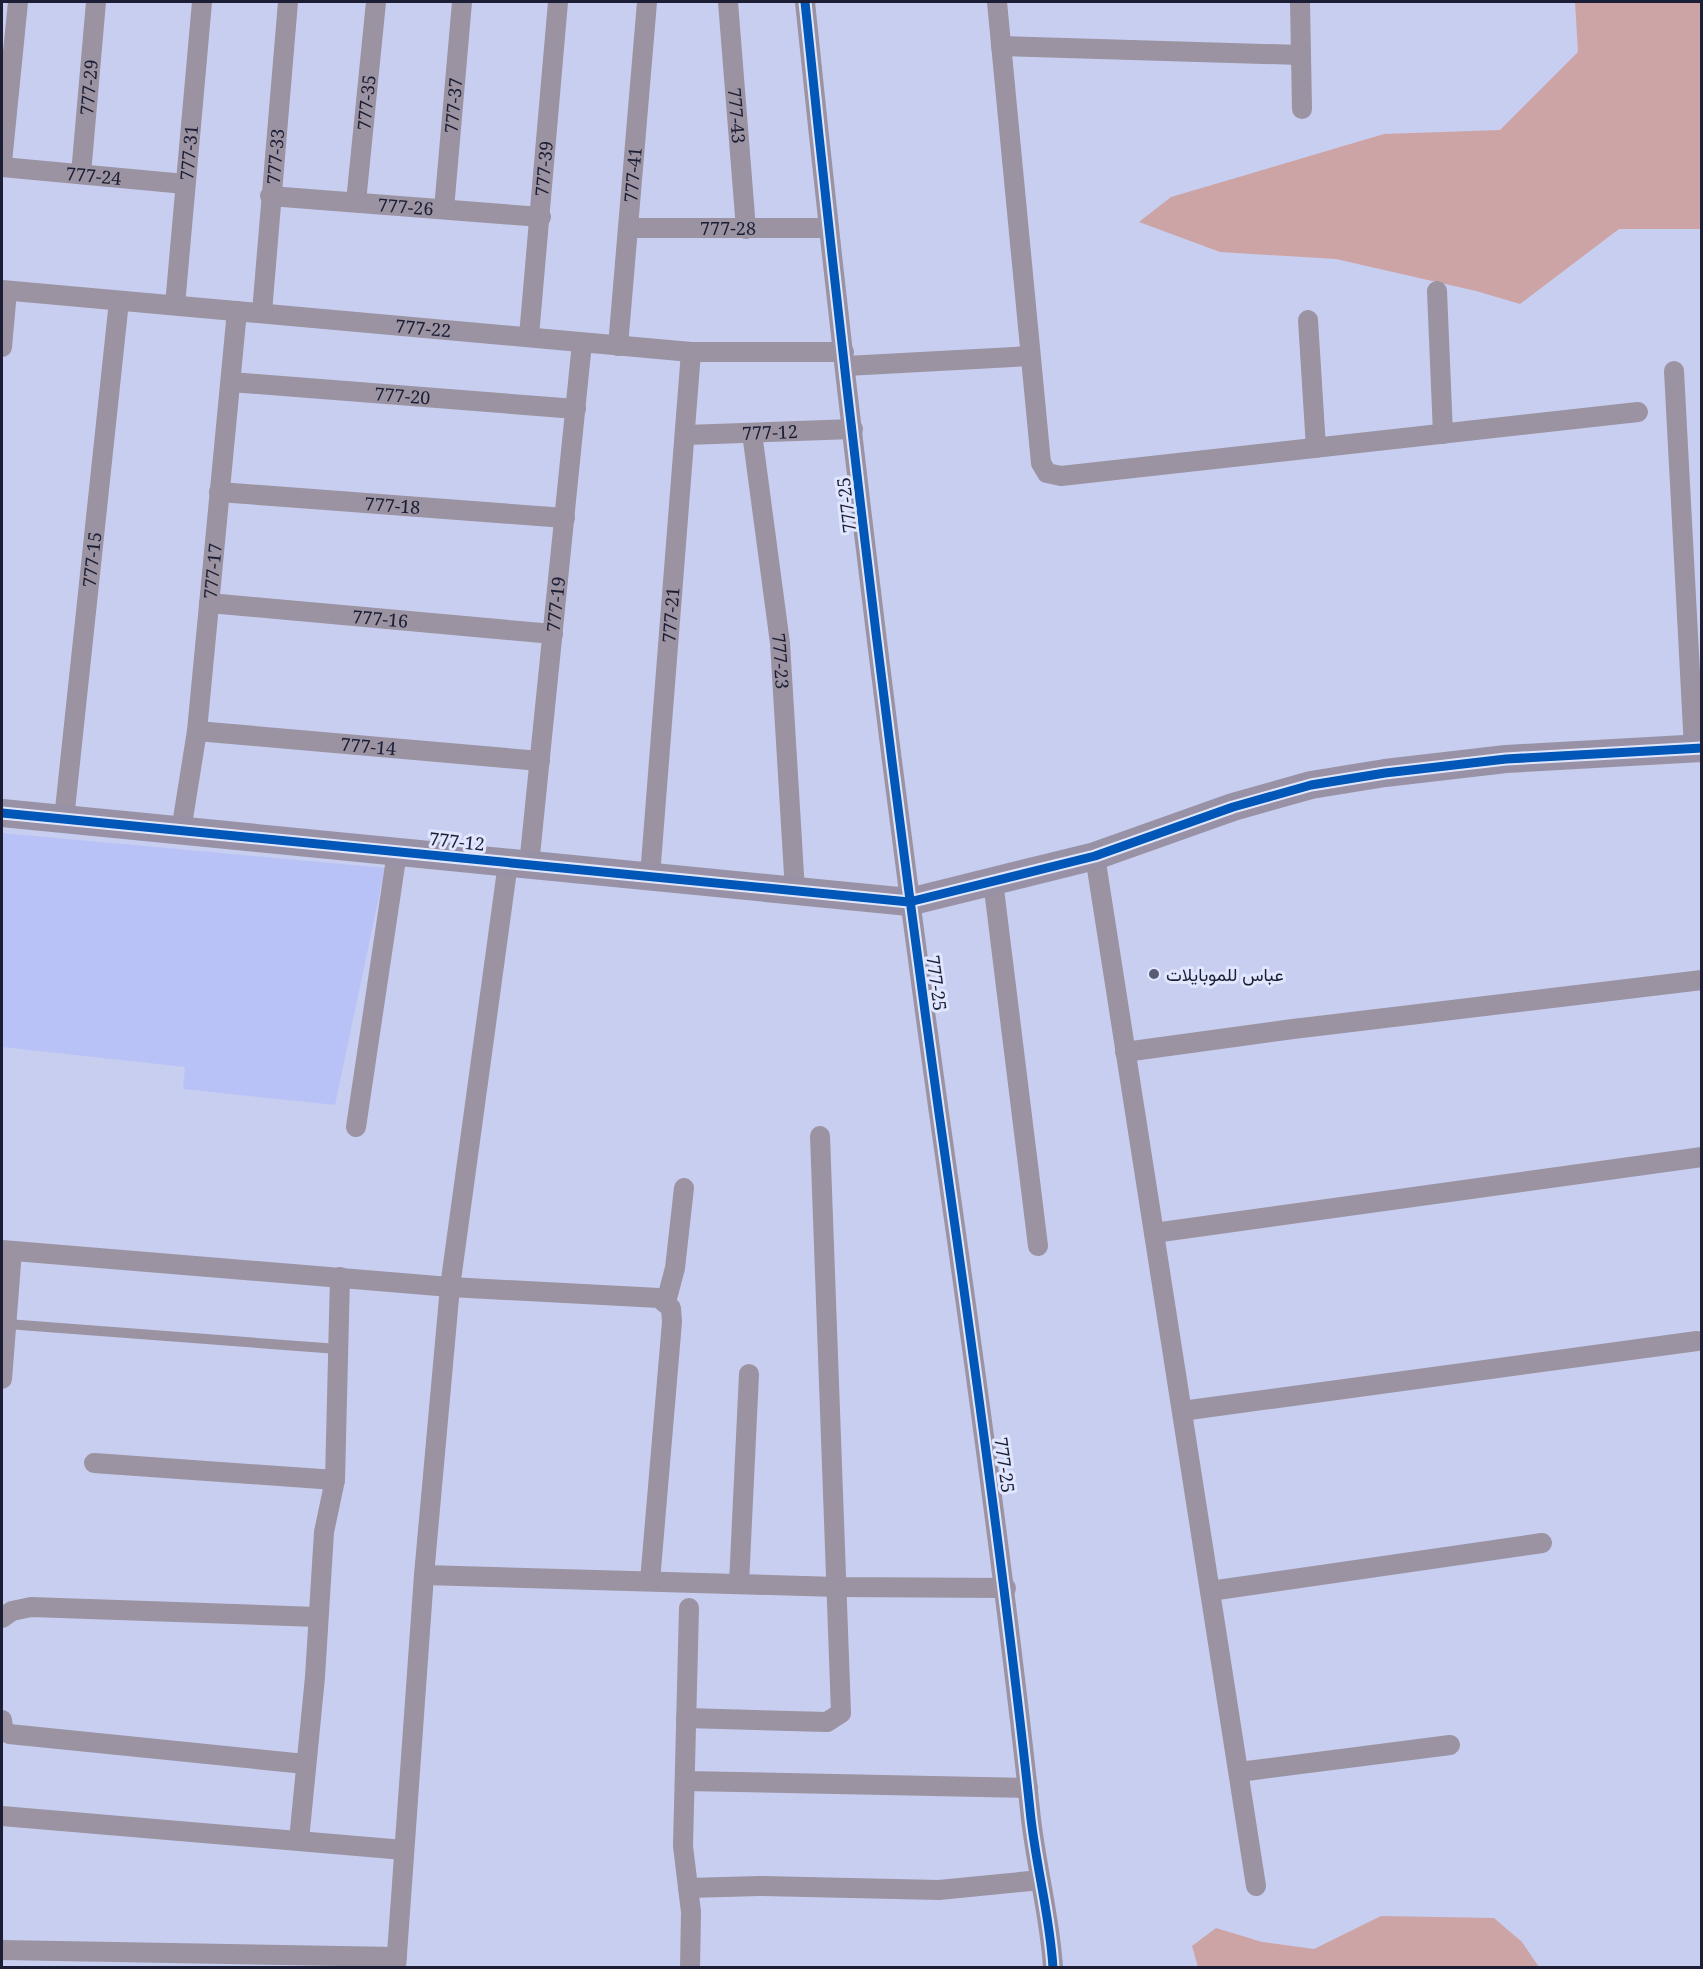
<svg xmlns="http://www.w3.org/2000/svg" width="1703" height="1969" font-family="'Noto Serif',Vazirmatn,serif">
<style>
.built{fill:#b9c2f6}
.green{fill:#cca4a6}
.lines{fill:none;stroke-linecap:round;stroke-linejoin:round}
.lane{stroke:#9b92a2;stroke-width:10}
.street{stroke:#9b92a2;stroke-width:20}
.secondary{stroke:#9992a6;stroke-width:28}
.cycleway-casing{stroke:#e1e6ff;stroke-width:13}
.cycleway{stroke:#0057b8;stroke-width:9}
.poi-dot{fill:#585c75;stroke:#e1e6ff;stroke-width:2}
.labels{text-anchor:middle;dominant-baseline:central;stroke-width:6;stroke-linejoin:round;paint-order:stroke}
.street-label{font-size:18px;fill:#1b1e34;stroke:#e1e6ff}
.poi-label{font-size:18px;fill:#1b1e34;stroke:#e1e6ff;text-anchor:start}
</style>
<rect width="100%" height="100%" fill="#c8ceef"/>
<path class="built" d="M2 833 385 868 335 1105 183 1089 185 1067 2 1047Z"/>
<path class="green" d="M1575 2H1701V229H1619L1520 304 1476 291 1336 259 1220 252 1139 222 1171 197 1384 134 1500 130 1578 52Z
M1381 1916 1494 1918 1522 1942 1539 1967H1198L1192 1946 1216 1928 1262 1942 1314 1949Z"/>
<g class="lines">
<path class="lane" d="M7 1324 338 1349"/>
<g class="street">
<path id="s1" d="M728 2 746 229"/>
<path d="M805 2C846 401 894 800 951 1198 980 1402 1008 1605 1030 1810 1035 1863 1050 1915 1053 1968"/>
<path d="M997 2 1041 463 1047 473 1061 476 1638 412"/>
<path d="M1300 2 1302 109"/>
<path d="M1001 46 1301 55"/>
<path d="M2 162 18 2"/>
<path id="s2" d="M2 167 185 184"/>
<path id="s3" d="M81 174 96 2"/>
<path id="s4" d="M270 196 541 217"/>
<path id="s5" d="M356 202 376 2"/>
<path id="s6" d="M444 209 462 2"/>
<path id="s7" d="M628 228H829"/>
<path id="s8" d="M2 290 691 352H844"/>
<path d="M1437 291 1443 434"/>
<path id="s9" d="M175 305 202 2"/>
<path id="s10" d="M262 312 288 2"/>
<path d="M1308 320 1316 448"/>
<path id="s11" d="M529 336 558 2"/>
<path id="s12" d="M618 346 647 2"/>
<path d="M2 347 7 291"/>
<path d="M846 366 1030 356"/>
<path d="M1674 371 1694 748"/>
<path id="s13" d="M231 382 576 409"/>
<path id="s14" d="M752 433 780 643 795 891"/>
<path id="s15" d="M686 435 853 429"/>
<path id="s16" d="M219 492 565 518"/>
<path id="s17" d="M209 603 553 634"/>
<path id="s18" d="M197 731 540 761"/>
<path id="s19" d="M64 819 119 301"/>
<path id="s20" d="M181 831 197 731 237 311"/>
<path d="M1095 856 1256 1886"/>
<path id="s21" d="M529 865 582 343"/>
<path id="s22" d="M650 876 691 352"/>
<path d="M993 881 1038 1246"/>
<path d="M1125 1052 1293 1029 1702 980"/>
<path d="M356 1127 397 852"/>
<path d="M1154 1233 1702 1157"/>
<path d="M2 1250 450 1287 659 1298 671 1308 672 1322 650 1581"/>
<path d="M666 1302 675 1268 684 1188"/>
<path d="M2 1379 12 1251"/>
<path d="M1182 1411 1697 1341"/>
<path d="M94 1463 335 1480"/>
<path d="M424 1575 837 1587 1006 1588"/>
<path d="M739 1584 749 1374"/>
<path d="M1210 1591 1542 1543"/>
<path d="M689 1608 683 1846 691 1912 690 1968"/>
<path d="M2 1618 12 1611 31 1607 317 1617"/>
<path d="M686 1718 827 1722 841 1713 820 1136"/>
<path d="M2 1720 3 1728 9 1734 305 1764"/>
<path d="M1239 1772 1450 1745"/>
<path d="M685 1781 1028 1788"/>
<path d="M2 1816 404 1850"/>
<path d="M299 1840 315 1677 324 1532 335 1480 340 1277"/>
<path d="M688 1888 760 1886 939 1890 1040 1880"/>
<path d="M2 1950 397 1957"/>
<path d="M396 1968 424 1575 450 1287 508 863"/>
</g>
<path class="secondary" d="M2 813 909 902 1095 856 1233 807 1311 785 1385 773 1506 759 1702 748"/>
<defs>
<path id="cycleway" d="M805 2C846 401 894 800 951 1198 980 1402 1008 1605 1030 1810 1035 1863 1050 1915 1053 1968
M2 813 909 902 1095 856 1233 807 1311 785 1385 773 1506 759 1702 748"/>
</defs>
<use href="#cycleway" class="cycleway-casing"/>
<use href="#cycleway" class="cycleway"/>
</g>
<circle class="poi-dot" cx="1154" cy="974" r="6"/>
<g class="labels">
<g class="street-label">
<text stroke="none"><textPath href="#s3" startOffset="87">777-29</textPath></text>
<text stroke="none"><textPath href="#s5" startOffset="100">777-35</textPath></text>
<text stroke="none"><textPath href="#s6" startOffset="104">777-37</textPath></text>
<text stroke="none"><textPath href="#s1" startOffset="114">777-43</textPath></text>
<text stroke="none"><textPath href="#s9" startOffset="153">777-31</textPath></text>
<text stroke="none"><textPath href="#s10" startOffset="156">777-33</textPath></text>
<text stroke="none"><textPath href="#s11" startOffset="168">777-39</textPath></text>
<text stroke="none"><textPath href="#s12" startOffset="172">777-41</textPath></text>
<text stroke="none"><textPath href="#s2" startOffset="92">777-24</textPath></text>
<text stroke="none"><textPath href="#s4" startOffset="136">777-26</textPath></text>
<text stroke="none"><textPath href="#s7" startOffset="100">777-28</textPath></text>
<text stroke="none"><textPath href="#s8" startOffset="423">777-22</textPath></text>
<text stroke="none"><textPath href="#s13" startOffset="172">777-20</textPath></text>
<text stroke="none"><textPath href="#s15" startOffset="84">777-12</textPath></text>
<text stroke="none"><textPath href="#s16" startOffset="174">777-18</textPath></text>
<text transform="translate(846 505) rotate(-97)">777-25</text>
<text stroke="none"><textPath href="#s19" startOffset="261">777-15</textPath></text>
<text stroke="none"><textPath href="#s20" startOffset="262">777-17</textPath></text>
<text stroke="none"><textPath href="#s21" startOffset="262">777-19</textPath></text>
<text stroke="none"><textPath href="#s22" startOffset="262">777-21</textPath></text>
<text stroke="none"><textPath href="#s17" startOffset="172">777-16</textPath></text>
<text stroke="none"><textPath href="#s14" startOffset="230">777-23</textPath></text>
<text stroke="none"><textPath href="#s18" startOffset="172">777-14</textPath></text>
<text transform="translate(457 841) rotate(6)">777-12</text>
<text transform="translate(937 983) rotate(82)">777-25</text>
<text transform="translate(1005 1465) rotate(82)">777-25</text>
</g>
<g class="poi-label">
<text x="1166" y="974">عباس للموبايلات</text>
</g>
</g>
<rect width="1703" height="1969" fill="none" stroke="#1b1e34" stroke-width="6"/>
</svg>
